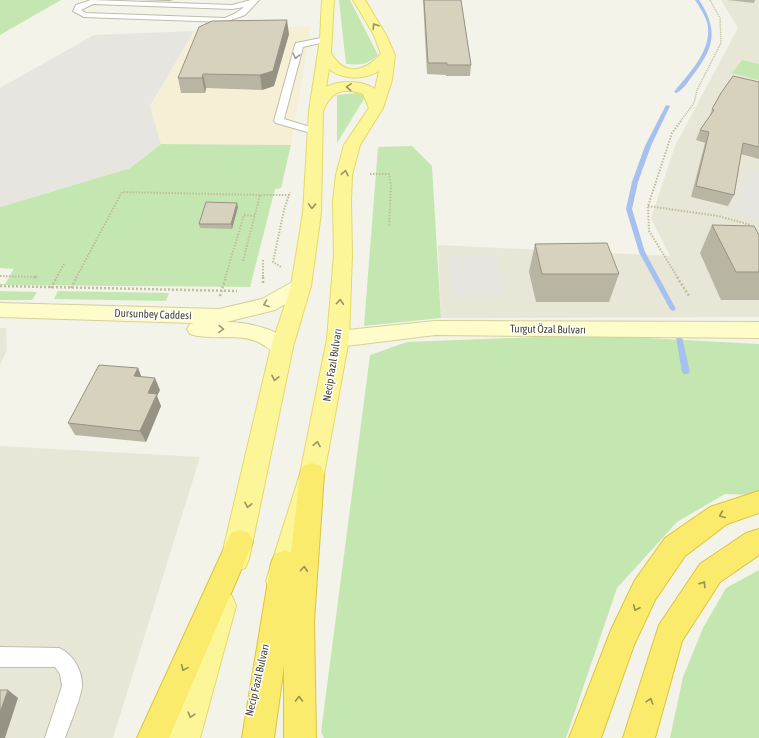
<svg xmlns="http://www.w3.org/2000/svg" width="759" height="738" font-family="'Asap Condensed',sans-serif">
<style>
.residential{fill:#e8e6d7}
.commercial{fill:#f5efd5}
.green{fill:#c4e7b2}
.parking{fill:#e6e5e0}
.lines{fill:none;stroke-linecap:round;stroke-linejoin:round}
.stream{fill:#a6c1ef;fill-rule:evenodd}
.service-casing{stroke:#c0bdab;stroke-width:2}
.secondary-casing{stroke:#d3d199;stroke-width:2}
.primary-casing{stroke:#e2d969;stroke-width:2}
.motorway-casing{stroke:#dbc43c;stroke-width:2}
.path-far2{stroke:#c1bc9d;stroke-width:1.5;stroke-dasharray:1 1;stroke-linecap:butt}
.path-far1{stroke:#c1bc9d;stroke-width:2;stroke-dasharray:1.5 1.5;stroke-linecap:butt}
.path{stroke:#c1bc9d;stroke-width:2.5;stroke-dasharray:2 2;stroke-linecap:butt}
.service{fill:#fff;fill-rule:evenodd}
.secondary{fill:#fefdc9;fill-rule:evenodd}
.primary{fill:#fcf699;fill-rule:evenodd}
.motorway{fill:#fbeb6c;fill-rule:evenodd}
.wall{fill:#b8b5a3}
.shaded-wall{fill:#969385}
.building{fill:#d6d2be;stroke:#969385}
.oneway{stroke:#999563}
.oneway2{stroke:#9a9991}
.oneway3{stroke:#9a9879}
.oneway4{stroke:#99904f}
.labels{text-anchor:middle;dominant-baseline:central;stroke-width:3;stroke-linejoin:round;paint-order:stroke}
.street-label{font-size:11px;fill:#484537;stroke:#fff}
</style>
<rect width="100%" height="100%" fill="#f4f3e9"/>
<path class="residential" d="M721 0H759V317L441 318 438 245 670 256 651 218 675 146 738 28Z
M0 328H6L7 350 0 365Z
M0 446 200 457 113 738H0Z"/>
<path class="commercial" d="M311 26 291 145 161 144 150 106 194 31Z"/>
<path class="green" d="M0 0H61L0 35Z
M339 0H350L353 6 378 55C367 65 361 65 346 64Z
M742 60 759 64V80L732 73Z
M357 93 362 94 364 99 337 143V95Z
M161 144 291 145 281 188 275 189 250 287 0 285V284H5L14 269 0 268V207L130 168Z
M412 146 432 166 441 318 364 326 378 147Z
M0 291 37 292 32 300H0Z
M58 291 169 293 166 301 54 299Z
M590 335 759 344V495L725 494 677 522 617 588 566 738H324L321 732 370 355 407 342Z
M759 570V738H670L683 677 703 628 726 588Z"/>
<path class="parking" d="M194 31 150 106 161 144 130 168 0 207V88L94 35Z
M749 170 759 173V219L732 212Z
M450 256H496L503 296H454Z"/>
<g class="lines">
<path class="stream" d="M695 0H699C719 30 714 48 693 75 688 82 683 90 676 93L674 92C689 73 714 49 707 22 704 14 700 7 695 0Z
M666 105 670 106 651 146 638 182 632 209 645 252 676 309 673 311 670 309 639 252 626 209 632 182 645 146Z
M677 335H679L682 337 690 372 688 374H684L682 372 676 337Z"/>
<defs>
<path id="service" d="M91 0 232 5 251 0H259L245 15 225 22 84 17 73 11 76 5ZM93 4 232 9 244 7 236 13 225 18 86 13 81 10Z
M326 37H329V41L303 47 284 119 317 129 319 131 314 134 276 123 274 121 295 45 296 43Z
M0 647 59 648C73 654 83 671 82 687 80 700 70 724 65 738H45L62 686 60 674 55 667H0Z"/>
<path id="secondary" d="M301 279 308 281 311 286 308 291 275 310 226 322C246 322 282 329 293 347L290 353C273 358 269 346 256 341 234 333 211 341 190 334L187 329 190 324 194 323 0 317V303L219 309 262 299 294 281Z
M435 321 759 322V338L435 335 338 347 331 344 327 339 331 334 338 331Z"/>
<path id="primary" d="M322 0H334L331 53C345 77 364 72 381 54L374 35 353 0H365L386 35 395 55 392 80 383 108 360 145 352 175 351 201 352 255 349 339 324 474 294 581 290 590 280 594 270 590 266 581 300 474 327 339 334 255 333 201 336 175 344 145 369 108 363 94C343 87 331 91 323 111L321 213 311 286 293 347 249 559 245 568 235 572 225 568 221 559 271 347 291 286 303 213 309 111 320 39ZM329 69C343 80 364 80 379 71L375 89C362 80 340 80 326 87Z
M222 592 232 596 236 606 200 738H168L208 606 212 596Z"/>
<path id="motorway" d="M312 463 321 466 324 474 314 621 316 738H284V666L274 738H242L271 563 275 554 285 550 291 553 300 474 303 466Z
M759 491V513L727 524 685 556 655 600 634 645 601 738H569L611 630 635 580 665 538 710 507Z
M759 529V555L720 582 682 641 655 738H623L659 625 700 564 746 533Z
M240 530 249 533 253 542 169 738H137L231 533Z"/>
</defs>
<use href="#service" class="service-casing"/>
<use href="#secondary" class="secondary-casing"/>
<use href="#primary" class="primary-casing"/>
<use href="#motorway" class="motorway-casing"/>
<path class="path-far2" d="M680 122 694 103 697 90 721 43 720 18 710 0"/>
<path class="path-far1" d="M370 174H389L391 185 389 227
M648 206 718 216 751 225
M263 260V278
M243 261 260 195H290
M281 267 273 262 284 210 290 192
M0 276 38 277
M56 278 64 264
M76 278 122 192 260 195
M225 278 244 215 255 216
M678 278 649 231 648 206 672 133 681 121"/>
<path class="path" d="M34 277H38
M263 277V283
M677 277 689 296
M0 286 237 291
M51 288 57 277
M71 288 77 277
M220 296 226 277"/>
<use href="#service" class="service"/>
<use href="#secondary" class="secondary"/>
<use href="#primary" class="primary"/>
<use href="#motorway" class="motorway"/>
</g>
<path class="wall" d="M139 0H174L169 1Z
M423 0H461L471 65 470 76H446V75L427 74Z
M727 0H755L754 3Z
M289 34 274 86 262 90 206 88 205 93H181L178 78Z
M759 82V159L741 154 734 195 728 206 691 197 705 143 696 140 700 130 710 116 712 109Z
M238 207 232 229 200 228 199 224Z
M712 225 759 235V300H721L700 253Z
M535 244 619 274 609 302H536L529 272Z
M138 368 141 376 160 390 157 396 161 406 146 442 75 435 68 423Z"/>
<path class="shaded-wall" d="M287 20 289 34 274 86 262 90 260 75Z
M203 74 206 88 205 93 202 78Z
M237 203 238 207 232 229 231 224Z
M138 368 143 381 134 376Z
M155 378 160 390 157 396 161 406 146 442 140 431 148 393Z
M8 690 18 698 5 738H0V712Z"/>
<path class="building" d="M424 0H461L471 65H447V63H428Z
M287 20 273 71 260 75 203 74 202 78H178L199 27 212 21Z
M733 76 759 82V147L743 143 734 195 696 186 709 132 700 130 714 110 712 109 721 93Z
M206 202 237 203 231 224H199Z
M712 225 754 226 759 235V272H736Z
M607 243 619 274H542L535 244Z
M99 365 138 368 134 376 155 378 148 393 157 394 140 431 68 423Z
M0 690H8L0 712Z"/>
<defs><path id="oneway-chevron" d="M-2-3.5L2.5 0L-2 3.5" fill="none" stroke-width="1.6" stroke-linecap="round" stroke-linejoin="round"/></defs>
<g class="oneway">
<use href="#oneway-chevron" transform="translate(375 26) rotate(-122)"/>
<use href="#oneway-chevron" transform="translate(349 87) rotate(-176)"/>
<use href="#oneway-chevron" transform="translate(345 173) rotate(-79)"/>
<use href="#oneway-chevron" transform="translate(312 206) rotate(92)"/>
<use href="#oneway-chevron" transform="translate(340 302) rotate(-86)"/>
<use href="#oneway-chevron" transform="translate(275 378) rotate(102)"/>
<use href="#oneway-chevron" transform="translate(317 444) rotate(-79)"/>
<use href="#oneway-chevron" transform="translate(248 505) rotate(102)"/>
<use href="#oneway-chevron" transform="translate(191 715) rotate(106)"/>
</g>
<use class="oneway2" href="#oneway-chevron" transform="translate(296 56) rotate(104)"/>
<g class="oneway3">
<use href="#oneway-chevron" transform="translate(266 304) rotate(160)"/>
<use href="#oneway-chevron" transform="translate(221 329) rotate(2)"/>
</g>
<g class="oneway4">
<use href="#oneway-chevron" transform="translate(722 515) rotate(157)"/>
<use href="#oneway-chevron" transform="translate(304 569) rotate(-85)"/>
<use href="#oneway-chevron" transform="translate(703 584) rotate(-57)"/>
<use href="#oneway-chevron" transform="translate(636 608) rotate(115)"/>
<use href="#oneway-chevron" transform="translate(184 668) rotate(114)"/>
<use href="#oneway-chevron" transform="translate(299 699) rotate(-90)"/>
<use href="#oneway-chevron" transform="translate(650 701) rotate(-73)"/>
</g>
<g class="labels">
<g class="street-label">
<text transform="translate(153 314) rotate(2)">Dursunbey Caddesi</text>
<text transform="translate(548 329) rotate(1)">Turgut Özal Bulvarı</text>
<text transform="translate(332 365) rotate(-81)">Necip Fazıl Bulvarı</text>
<text transform="translate(257 680) rotate(-77)">Necip Fazıl Bulvarı</text>
</g>
</g>
</svg>
